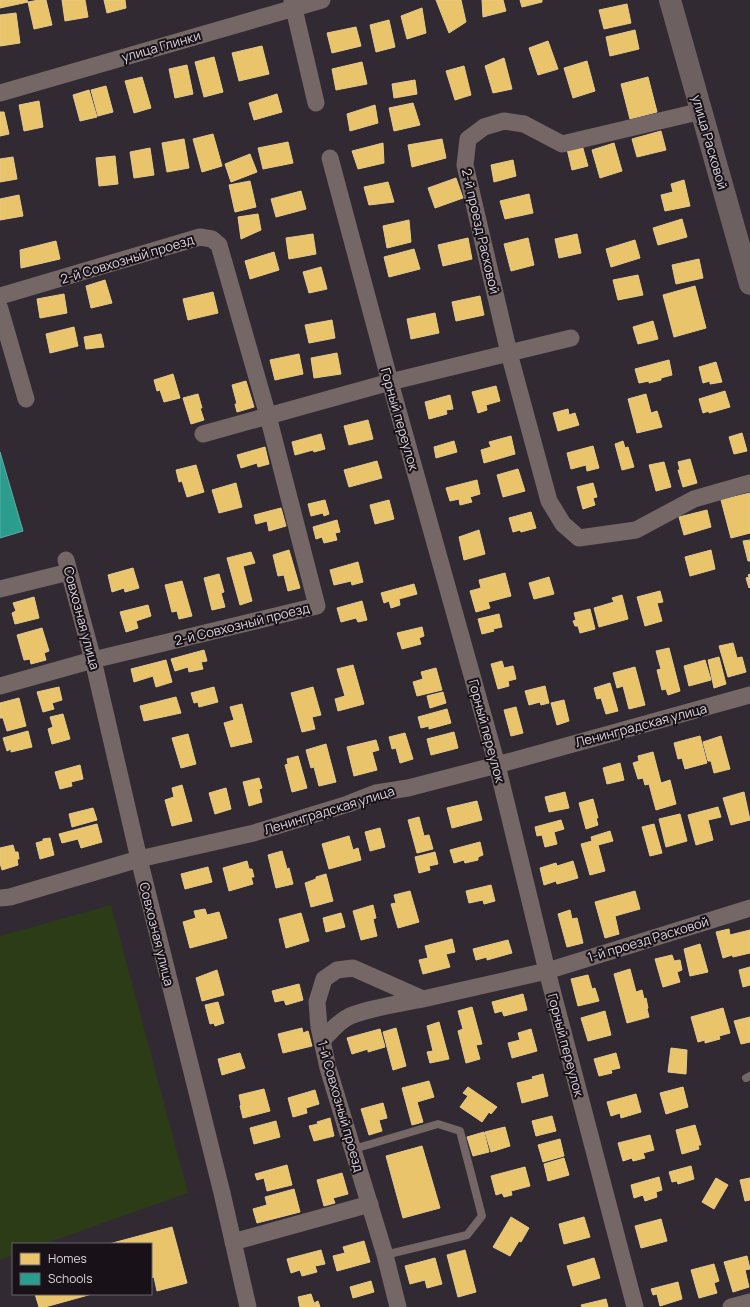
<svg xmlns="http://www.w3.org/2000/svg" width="750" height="1307" font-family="Manrope,sans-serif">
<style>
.green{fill:#2b3c16}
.homes{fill:#e9c46a;stroke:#e6c98d}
.schools{fill:#2a9d8f;stroke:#60aea7}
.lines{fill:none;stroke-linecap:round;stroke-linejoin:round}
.lane{stroke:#746765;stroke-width:8}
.street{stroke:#746765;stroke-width:17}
.secondary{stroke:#6d6060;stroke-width:22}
.labels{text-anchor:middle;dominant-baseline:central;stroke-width:4;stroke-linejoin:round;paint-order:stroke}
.street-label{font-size:13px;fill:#ded6df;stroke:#181218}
</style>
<rect width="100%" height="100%" fill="#312a32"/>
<path class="green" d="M111 905 188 1193 44 1244H13V1255L0 1260V936Z"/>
<path class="homes" d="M0 0H27L28 2 0 8Z
M39 0H46L52 25 34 29 28 2Z
M62 0H85L88 17 65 21Z
M104 0H125L126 8 107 13Z
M436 0H461L466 22 449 33Z
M482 0H503L506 11 483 17Z
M520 0H542V2L522 7Z
M627 4 631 23 604 29 599 10Z
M422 8 426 33 407 39 401 16Z
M16 13 20 43 0 46V15Z
M389 20 395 47 376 52 370 25Z
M356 27 361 46 332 53 327 33Z
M635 30 639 49 610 56 606 37Z
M548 41 558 69 538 75 529 48Z
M262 46 269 74 239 81 232 53Z
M214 57 223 92 204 97 195 62Z
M504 58 512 89 493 93 485 66Z
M587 61 595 91 573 98 564 68Z
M362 62 367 84 336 90 332 69Z
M187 65 193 94 175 98 169 69Z
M464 66 471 95 455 100 446 71Z
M142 77 151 108 134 113 125 81Z
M648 77 657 112 630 119 621 84Z
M415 80 417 94 394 98 392 84Z
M106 86 113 112 98 116 91 90Z
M89 90 97 117 80 121 73 95Z
M277 94 282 112 254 120 249 103Z
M39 101 43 127 24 131 19 105Z
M413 103 420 125 394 131 389 108Z
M375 105 378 123 350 131 347 114Z
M0 112H4L9 134 0 136Z
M661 131 666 150 637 157 632 139Z
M213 134 222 166 202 172 193 139Z
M184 139 189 168 167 172 162 143Z
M442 139 446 158 412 167 408 145Z
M288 142 293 163 263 169 258 148Z
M383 143 384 163 358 169 352 151Z
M614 143 622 171 600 178 592 150Z
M582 145 588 166 572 170 567 149Z
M150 148 154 175 134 178 130 152Z
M250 154 257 172 231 182 225 164Z
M115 156 118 184 99 186 96 158Z
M13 157 17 179 0 182V159Z
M513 160 516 176 494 182 491 165Z
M456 178 463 198 435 208 428 188Z
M684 180 690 206 665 211 661 195 673 192 671 184Z
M250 181 256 207 235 212 229 185Z
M388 182 394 202 369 205 364 187Z
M301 191 306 209 276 217 271 199Z
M529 194 533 213 505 219 500 201Z
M19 195 23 216 0 220V199Z
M258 214 261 230 241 239 238 217Z
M682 219 687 237 658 245 653 228Z
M409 220 411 242 387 248 383 226Z
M313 234 316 254 289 259 286 238Z
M577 234 581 253 559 258 555 239Z
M468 238 472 259 443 266 438 245Z
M528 238 534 265 511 271 504 244Z
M635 240 640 258 611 267 606 249Z
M56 241 60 259 21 268 20 250Z
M414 249 420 269 389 277 384 257Z
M274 252 279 270 250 279 245 261Z
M699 259 703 278 676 284 672 265Z
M321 267 327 289 309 293 303 272Z
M638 275 643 295 618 300 613 280Z
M105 280 112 303 91 308 86 286Z
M695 286 706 328 674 337 663 295Z
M213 292 218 313 188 320 183 299Z
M64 294 67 313 40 318 37 299Z
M480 296 484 315 456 321 452 302Z
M435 313 439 333 411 339 407 319Z
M332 320 335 338 309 343 305 325Z
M653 321 658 339 638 344 633 327Z
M74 327 78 346 50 353 46 334Z
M101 334 104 347 86 349 84 337Z
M337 353 341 374 314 378 311 358Z
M299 354 303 374 275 380 270 360Z
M669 360 672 375 661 378V380L649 383V381L639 383 635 369Z
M716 362 722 382 710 384V381L703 383 699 367Z
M173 374 180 398 164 402 160 390 157 391 154 380Z
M246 381 254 407 237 412 235 404H237L232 385Z
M496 386 500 401 486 405 487 410 478 413 472 392Z
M725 391 730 407 709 413V411L703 413 699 399Z
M198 394 202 408H200L204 420 191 424 183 398Z
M646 394 651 413 657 411 662 427 637 433 628 399Z
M450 395 453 409 446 410 447 414 429 419 425 402Z
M568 409 569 415 575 413 579 425 558 431 553 413Z
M368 420 373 439 349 445 344 426Z
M742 433 747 451 734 454 729 437Z
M321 434 325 449 314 452 313 450 295 455 292 442Z
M511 436 515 454 484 463 481 450 491 447 489 442Z
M454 441 457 452 436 458 434 447Z
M623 441 625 448 628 447 634 467 622 470 615 444Z
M593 446 599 468 587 471 586 465 571 469 567 453Z
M265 447 269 464 258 467 257 463 241 468 237 455Z
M690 459 697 483 683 487 678 470H680L678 462Z
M377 461 382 478 349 487 344 470Z
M664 462 671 487 656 491 649 465Z
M196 465 204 492 187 497 182 481 179 482 176 470Z
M518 469 525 491 503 497 497 475Z
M477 480 480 494 470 497 472 502 460 505 459 499 450 501 446 488Z
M236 483 242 507 219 513 212 490Z
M593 483 597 497 593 498 595 505 583 509 577 487Z
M750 493V533L731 538 721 500Z
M325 500 329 514 324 516 323 513 311 516 308 504Z
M389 500 394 519 375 524 370 505Z
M281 508 286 526 269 531 267 521 256 524 254 515Z
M707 510 711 527 684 535 679 517Z
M531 512 536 528 521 532 520 530 513 532 509 518Z
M337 520 340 532 335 533 337 540 324 543 322 537 316 539 313 527Z
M479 530 485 554 464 560 459 537Z
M750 540V561H748L743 541Z
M289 550 300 588 288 591 284 575 278 576 273 555Z
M711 550 715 569 690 576 685 557Z
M251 552 255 563 243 566 252 601 240 605 227 558Z
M358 562 363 582 352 585 351 581 334 585 330 570Z
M133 568 139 588 125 592 124 588 112 592 108 575Z
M505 573 511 596 488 602 490 608 476 612 470 591 481 588 479 580Z
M219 574 224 592 221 593 225 607 212 610 204 578Z
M750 574V587L749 588 746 578 749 577 748 575Z
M549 577 554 594 534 599 529 583Z
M182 581 192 616 179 619 177 611 172 612 165 585Z
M414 584 417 594 399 599 400 605 391 608 389 601 384 603 381 593Z
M660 591 663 602 657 603 662 621 645 626 637 597Z
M622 595 628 619 599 627 594 608 614 602 612 598Z
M34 597 39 618 15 624 12 613 16 611 13 603Z
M362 601 367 620 358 622 356 618 341 622 337 608Z
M148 605 151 616 136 621 138 628 126 632 120 612Z
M590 609 595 629 580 633 578 626H575L573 621 576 620 574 613Z
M499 614 502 627 493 629 494 631 482 634 478 619Z
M422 627 424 636 419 638 421 644 402 649 397 633Z
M42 628 49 651 44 653 46 660 31 664 30 659 24 660 17 635Z
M733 643 737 658 742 657 746 672 728 677 719 646Z
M669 648 680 691 668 695 666 689 662 690 657 670 661 669 656 651Z
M204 650 207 661 201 662 203 669 189 672 188 667 175 671 171 659Z
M719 657 726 684 714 688 708 660Z
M166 660 172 682 156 687 153 676 134 682 131 669Z
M705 660 711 680 689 686 684 666Z
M502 661 504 668 513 666 516 679 508 681 509 686 498 689 491 664Z
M353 665 364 704 338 711 335 699 345 696 337 669Z
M635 667 645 705 629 709 623 686 617 688 613 673Z
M436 668 442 690 417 696 413 682 423 679 421 672Z
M610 683 618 711 606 714 601 698 597 699 594 688Z
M545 686 549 703 541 705 540 702 529 705 525 691Z
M59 687 62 700 52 703 54 709 43 712 37 692Z
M214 687 218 702 199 707 198 702 194 703 191 693Z
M313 687 321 715 312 717 315 729 302 732 291 693Z
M443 692 446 703 430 708 427 696Z
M176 697 181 713 144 721 140 706Z
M19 698 26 726 7 731 3 718H0V703Z
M564 700 569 721 557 725 551 703Z
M242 704 252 742 231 747 224 723 234 720 230 707Z
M516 707 523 733 511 736 504 710Z
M447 709 451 723 429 729V726L421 728 418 717Z
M63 714 70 739 52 744 48 729 53 727 50 717Z
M28 731 32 747 11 752V749L7 751 3 738Z
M454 732 458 748 431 755 427 739Z
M405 733 413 759 400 763 396 748 392 749 389 737Z
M188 734 196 764 181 768 172 738Z
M700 736 707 763 685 769 682 758 678 759 674 743Z
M721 736 730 769 714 773 711 761H708L703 742Z
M376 740 379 750 372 752 377 770 354 776 347 747Z
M326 744 336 782 319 786 314 767 311 768 306 750Z
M653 752 661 783 670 780 676 804 656 810 649 784 645 785 643 778 638 779 633 763 639 761 638 756Z
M298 756 307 788 292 792 285 765 288 764 287 759Z
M620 763 624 780 607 784 603 768Z
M80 765 83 779 71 782 72 786 60 789 55 772Z
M259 778 262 788 259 789 262 802 249 806 243 782Z
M182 785 192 821 172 826 165 800 174 797 172 788Z
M226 788 231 809 215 814 209 793Z
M565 792 569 808 549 812 545 797Z
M744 792 750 820 731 825 723 798Z
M593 799 598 818H596L598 825 586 829 579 803Z
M477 801 482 820 452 828 447 808Z
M718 807 721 817 708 820 713 840 696 845 688 815Z
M93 808 97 820 72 827 69 814Z
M680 814 687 841 666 847 659 819Z
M419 817 424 836 429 835 433 849 417 853 408 820Z
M561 820 564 829 554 832 557 844 545 847 542 835 537 836 535 827Z
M97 824 102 842 81 848 78 839 62 843 59 834Z
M654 824 662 853 650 856 642 827Z
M380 828 385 847 370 851 365 832Z
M610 831 613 841 598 845 605 871 590 875 581 844 592 841 591 837Z
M349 836 353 850 358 848 361 860 329 869 322 844Z
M50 838 54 855 40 859 36 843 43 841V839Z
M480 842 483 855 478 857V860L465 863 464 860 454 863 450 850Z
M13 845 15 852H18L19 859H17L18 865 2 870 0 863V848Z
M282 851 287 869 289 868 293 884 276 888 268 855Z
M435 852 438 864 429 866 430 870 419 873 415 857Z
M247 861 249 869H252L254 877H251L253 884 229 891 223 868Z
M573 861 578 878 557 884 556 881 544 885 540 868 556 863 557 866Z
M208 867 212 882 185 889 181 874Z
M326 874 333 901 311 907 305 883 316 879V877Z
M491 885 495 901 484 904 483 900 469 903 466 891Z
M410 891 419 922 398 928 391 904 396 903 394 895Z
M635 891 640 909 615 916 619 934 605 938 595 902Z
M373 905 376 918 373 919 377 936 361 940 353 911Z
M205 909 207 915 219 912 227 938 190 948 183 922 196 918 194 911Z
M570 910 572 919 577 918 583 943 567 947 558 914Z
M301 913 309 941 286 948 279 919Z
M341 913 345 927 326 932 323 918Z
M729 929 730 935 750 930V953L733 957 732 955 723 958 716 932Z
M452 939 455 952 446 954 450 967 423 974 419 960 428 958 425 946Z
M508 940 512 953 487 960V957L476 960 473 949Z
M700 944 708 972 690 976 684 949Z
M672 955 674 961 680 960 682 970 677 972 680 982 663 987 655 959Z
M750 967V985L743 987 739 970Z
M630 969 636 992 642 990 644 999 646 998 648 1008 647 1009 649 1017 627 1023 614 974Z
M217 970 224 995 202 1001 196 978Z
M588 975 592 989 595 988 599 1001 578 1006 571 979Z
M299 984 303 1000 286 1005 284 1000 275 1002 272 991Z
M523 994 527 1010 504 1016 502 1011 495 1013 492 1002Z
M218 1002 224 1023 215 1026 214 1023 210 1024 205 1005Z
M472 1007 482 1044 476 1045 480 1059 466 1063 458 1031 463 1029 458 1011Z
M723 1008 730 1033 719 1036 720 1039 705 1043V1040L698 1042 691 1017Z
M605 1011 611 1035 588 1041 581 1018Z
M750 1017V1042L741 1044 734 1021Z
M439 1022 449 1059 430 1063 427 1052 433 1051 427 1026Z
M302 1028 303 1033 308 1031 312 1046 283 1053 278 1034Z
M396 1028 406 1066 393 1070 383 1032Z
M380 1029 385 1047 368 1052V1049L352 1054 347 1038Z
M531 1029 537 1051 512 1058 508 1043 520 1040 518 1033Z
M671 1048 687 1050 686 1074 668 1072Z
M240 1053 245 1068 222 1075 218 1059Z
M616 1053 620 1068 611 1070 612 1073 599 1076 594 1059Z
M543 1074 548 1096 522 1103 517 1083 533 1079 532 1077Z
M429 1081 434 1097 417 1102 423 1122 412 1125 402 1088Z
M468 1087 497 1107 491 1114 489 1112 482 1122 460 1107 468 1096 463 1093Z
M683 1087 688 1107 666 1114 660 1093Z
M264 1089 270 1111 243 1118 240 1106 241 1105 239 1095Z
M315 1090 319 1104 306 1108 307 1113 293 1117 288 1098Z
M636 1094 641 1112 621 1118 620 1113 611 1116 607 1102Z
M383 1103 387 1118 379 1120 382 1131 369 1135 361 1109Z
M552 1116 556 1131 536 1136 532 1121Z
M330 1118 334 1136 314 1141 309 1126 318 1124 317 1122Z
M276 1121 280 1137 254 1144 250 1128Z
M695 1125 701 1145H698L699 1149 682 1154 676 1130Z
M505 1127 510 1146 491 1152 485 1132Z
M484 1132 489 1152 473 1156 467 1137Z
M650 1135 654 1150 643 1153 645 1158 633 1161 632 1158 623 1161 618 1143Z
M560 1139 564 1156 543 1162 538 1145Z
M422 1146 440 1208 403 1218 386 1156Z
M564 1158 569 1175 548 1181 544 1164Z
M287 1165 292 1185 267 1191 264 1178 257 1180 255 1174Z
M691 1166 694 1179 678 1184 677 1181 672 1182 669 1172Z
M525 1167 530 1186 511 1191 512 1195 504 1197 502 1193 496 1195 491 1176Z
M342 1173 348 1194 333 1198 335 1203 324 1206 317 1180Z
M659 1177 662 1190 656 1192 657 1197 645 1201 643 1195 634 1198 631 1185Z
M716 1178 728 1185 714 1209 702 1202Z
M750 1178V1200L745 1201 740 1180Z
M294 1189 300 1212 257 1223 253 1209 267 1205 265 1197Z
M511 1217 529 1228 521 1242 519 1241 510 1256 493 1247Z
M584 1217 590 1237 564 1244 559 1224Z
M661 1219 667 1241 641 1248 635 1226Z
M172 1227 187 1283 157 1291 154 1277 151 1278V1244H109Z
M364 1241 370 1262 337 1271 333 1256 345 1253 343 1247Z
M321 1250 325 1264 315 1266 317 1272 302 1276 300 1270 291 1273 287 1259Z
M465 1250 476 1292 458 1297 447 1255Z
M747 1256 750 1269 745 1270 749 1287 733 1292 724 1262Z
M435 1258 442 1284 427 1288 425 1280 410 1284 405 1266Z
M594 1258 600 1278 573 1286 567 1266Z
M714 1264 719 1281 714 1283 717 1293 699 1298 691 1270Z
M371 1281 374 1292 353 1298 350 1287Z
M678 1282 682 1299 660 1306 657 1294 653 1295 651 1289Z
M35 1294H92L45 1307H39Z
M311 1294 314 1303 318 1301 320 1307H300L298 1297Z
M606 1299 608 1307H582L581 1305Z"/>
<path class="schools" d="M0 452 23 531 0 538Z"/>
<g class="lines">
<path class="lane" d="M746 1078 750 1076
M354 1149 438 1124 460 1131 482 1216 467 1235 385 1255"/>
<path class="street" d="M292 0 316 103
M0 93 322 0
M702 111 562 144 524 124 504 121 484 127 468 139 465 165 509 353 549 501 563 524 579 538 636 530 694 499 750 483
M330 158 390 382 497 765 547 971 635 1307
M0 296 200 237 212 239 219 245 268 416 317 606 93 660 0 686
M0 309 26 399
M203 434 390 382 571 338
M66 560 93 660 139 859 222 1193 248 1307
M0 589 69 572
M0 898 10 897 139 859 254 833 348 804 376 793 408 788 497 765 750 695
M322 1041C330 1032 339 1021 350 1016 373 1007 399 1004 423 999
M233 1242 370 1204
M398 1307 385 1255 328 1068 319 1027 317 1002 324 979 337 970 353 968 423 999 547 971 750 908
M731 1307 750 1302"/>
<path class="secondary" d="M670 0 750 284"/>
</g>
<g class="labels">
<g class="street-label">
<text transform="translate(161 46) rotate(-16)">улица Глинки</text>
<text transform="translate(710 142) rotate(74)">улица Расковой</text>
<text transform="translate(481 231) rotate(77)">2-й проезд Расковой</text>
<text transform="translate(127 259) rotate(-17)">2-й Совхозный проезд</text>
<text transform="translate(400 419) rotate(74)">Горный переулок</text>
<text transform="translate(82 618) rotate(75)">Совхозная улица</text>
<text transform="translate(242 624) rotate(-14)">2-й Совхозный проезд</text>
<text transform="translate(641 725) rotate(-15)">Ленинградская улица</text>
<text transform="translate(487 731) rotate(75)">Горный переулок</text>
<text transform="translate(329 810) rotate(-17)">Ленинградская улица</text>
<text transform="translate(157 934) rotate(76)">Совхозная улица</text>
<text transform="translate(648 939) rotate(-17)">1-й проезд Расковой</text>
<text transform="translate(566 1045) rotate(75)">Горный переулок</text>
<text transform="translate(341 1106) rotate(74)">1-й Совхозный проезд</text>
</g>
</g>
<rect x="12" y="1243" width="140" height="52" fill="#181218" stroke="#676068"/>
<rect x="20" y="1253" width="20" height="12" fill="#e9c46a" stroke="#676068"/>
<text x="48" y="1263" font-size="12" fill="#ded6df">Homes</text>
<rect x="20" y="1273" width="20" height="12" fill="#2a9d8f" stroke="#676068"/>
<text x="48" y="1283" font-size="12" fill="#ded6df">Schools</text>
</svg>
